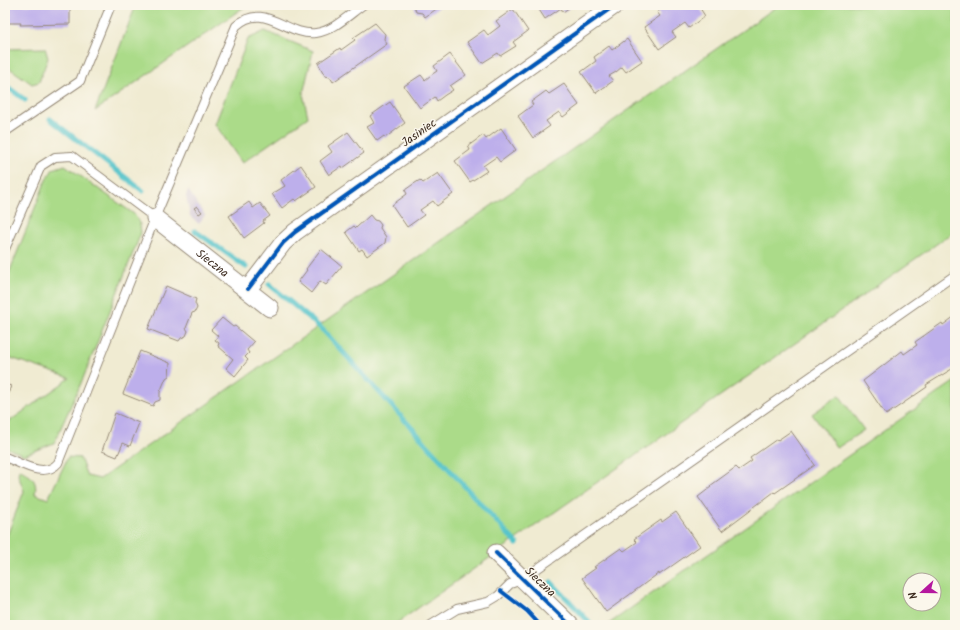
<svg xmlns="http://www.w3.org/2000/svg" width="960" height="630" font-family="Kalam,sans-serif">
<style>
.industrial{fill:#cbbfd4}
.green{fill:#abdb89;stroke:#738254;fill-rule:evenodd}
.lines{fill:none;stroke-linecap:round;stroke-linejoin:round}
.stream{stroke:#56c4cb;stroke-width:5}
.building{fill:#bdafeb}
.lane-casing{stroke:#968a78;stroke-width:10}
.street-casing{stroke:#968a78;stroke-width:19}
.lane{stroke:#fff;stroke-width:8}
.street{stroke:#fff;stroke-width:17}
.cycleway-casing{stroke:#fbf7ec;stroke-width:6}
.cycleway{stroke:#0057b8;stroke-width:4}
.labels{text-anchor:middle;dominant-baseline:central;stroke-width:3;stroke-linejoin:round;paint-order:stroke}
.street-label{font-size:12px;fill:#3b2a1e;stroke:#fbf7ec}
</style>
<rect width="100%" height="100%" fill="#fbf7ec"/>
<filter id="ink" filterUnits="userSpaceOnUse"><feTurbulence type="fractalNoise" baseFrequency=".025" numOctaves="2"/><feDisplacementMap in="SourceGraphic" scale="8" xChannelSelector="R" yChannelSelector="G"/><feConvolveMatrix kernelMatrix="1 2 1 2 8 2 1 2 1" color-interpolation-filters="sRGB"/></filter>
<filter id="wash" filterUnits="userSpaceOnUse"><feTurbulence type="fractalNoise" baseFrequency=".012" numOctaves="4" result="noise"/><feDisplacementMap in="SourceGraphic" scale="16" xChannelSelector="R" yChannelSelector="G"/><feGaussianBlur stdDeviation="0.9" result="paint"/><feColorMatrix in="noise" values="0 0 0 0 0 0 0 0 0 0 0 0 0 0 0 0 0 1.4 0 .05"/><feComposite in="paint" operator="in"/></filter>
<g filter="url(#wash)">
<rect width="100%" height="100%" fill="#f0ebd2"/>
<path class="industrial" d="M188 190 205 215 199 224 190 216 186 196Z"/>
<path class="green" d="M136 5H247L95 111Z
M779 5H955V231L394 625H5V541L24 491 18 475 19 469C31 476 38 480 35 494L48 499 68 457 80 458 87 476 100 479Z
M265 31 313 51 303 94 308 117 242 163 215 124 248 39Z
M45 48 48 58 39 82 32 84 5 65V49Z
M65 165 134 214 140 224 141 233 82 381 54 443 24 455 5 447V426L7 423 70 378 5 356V283L46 180 53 169Z
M955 381V625H607ZM910 580H934V604H910Z
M839 395 864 430 837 448 812 414Z"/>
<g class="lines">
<path class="stream" d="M5 85 25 100
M50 119 143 191
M195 231 246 267
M269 284 322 329 517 544
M551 582 592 625"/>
</g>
<g id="blocks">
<path class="building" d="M5 5H70V24L20 25 21 23H5Z
M414 5H442L425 17 422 13 416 12Z
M536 5H573L563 12 561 8 545 19Z
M667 5H698L705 16 689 28 685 23 672 32 676 37 659 49 644 27 660 16 657 12Z
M513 9 528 31 513 42 516 46 500 56 498 53 482 63 467 42 484 30 488 35 500 26 496 21Z
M375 23 385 34 384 39 387 44 333 82 330 77 325 76 318 63 340 48 341 50 355 40 353 38Z
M627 39 642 61 626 72 622 67 616 72 609 76 613 81 596 93 581 72 596 61 594 57 609 46 612 50Z
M450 54 466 75 450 86 453 90 445 95 437 101 435 97 420 108 404 86 421 75 425 80 431 75 437 71 434 66Z
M564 84 579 105 563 117 559 112 546 121 550 126 533 138 518 116 533 105 531 102 546 91 549 94Z
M390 102 405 123 385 138 384 136 377 141 367 127 374 123 370 116Z
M501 128 516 150 500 162 496 157 483 166 487 171 470 182 455 161 470 150 468 146 475 141 483 135 486 139Z
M348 132 364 153 343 168 342 166 329 175 320 161 332 152 328 146Z
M301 165 316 187 296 201 294 199 282 208 272 194 285 186 281 180Z
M438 173 453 194 437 206 433 201 420 210 424 215 407 227 392 205 407 194 405 190 412 185 420 180 423 183Z
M249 202 253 208 260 203 270 216 263 221 264 223 244 238 229 216Z
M197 206 202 212 199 214 194 208Z
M370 215 374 220 378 221 381 225 380 228 386 237 385 243 367 256 362 249 359 251 346 232 354 226 356 228Z
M321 249 342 266 326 285 320 281 311 293 298 282 307 270 306 269Z
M166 286 196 299 195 303 197 308 195 312 192 313 186 328 188 331 186 336 181 338 179 341 148 329Z
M955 316V367L926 385 927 387 886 415 863 381 902 351 904 354 917 345 915 342 942 323 943 325Z
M222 318 233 327 235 326 254 342 247 350 249 353 245 357 248 360 235 376 226 368 233 359 218 346 219 343 215 340 218 336 211 330Z
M140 351 170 363 169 376 166 378 160 392V400L155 402 153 406 123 394Z
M5 379 8 385 11 386 5 402Z
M115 413 139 423 130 446 123 443 117 457 102 451Z
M791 431 815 465 775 493 774 492 722 531 698 497 711 487 710 486 736 467 739 470 752 461 750 458 777 439 778 440Z
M676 512 700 546 659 575V573L606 612 582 578 596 568 594 567 621 548 624 551 637 542 634 539 661 520 662 522Z"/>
</g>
</g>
<g filter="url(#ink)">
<use href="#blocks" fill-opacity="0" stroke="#968a78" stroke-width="1"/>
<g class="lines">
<defs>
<path id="lane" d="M5 132 80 81 111 5
M5 249 41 166 55 157 72 156 155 218
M5 457C21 463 44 479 58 463L155 218 236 26C264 0 287 37 316 33 333 31 350 14 363 5
M431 625 457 609 488 602 498 596 510 584 519 581 534 571 955 275"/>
<g id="street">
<path id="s1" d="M155 218 270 308"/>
<path d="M248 289 283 243 295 232 615 5"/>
<path d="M496 553 570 625"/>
</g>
</defs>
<use href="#lane" class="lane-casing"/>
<use href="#street" class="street-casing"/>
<use href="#lane" class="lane"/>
<use href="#street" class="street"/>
<defs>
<path id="cycleway" d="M248 289 283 243 295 232 615 5
M496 553 570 625
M501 591 527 611 540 625"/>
</defs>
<use href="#cycleway" class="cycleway-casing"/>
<use href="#cycleway" class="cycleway"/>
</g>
</g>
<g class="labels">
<g class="street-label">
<text transform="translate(419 133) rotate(-35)">Jasiniec</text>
<text stroke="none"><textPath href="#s1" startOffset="73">Sieczna</textPath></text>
<text transform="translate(540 582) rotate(44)">Sieczna</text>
</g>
</g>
<rect width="960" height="630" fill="none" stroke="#fbf7ec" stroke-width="20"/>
<g transform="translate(922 592) rotate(249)"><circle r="19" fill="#fbf7ec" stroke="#aea59a"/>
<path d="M0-3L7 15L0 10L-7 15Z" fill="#b5179e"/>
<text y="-6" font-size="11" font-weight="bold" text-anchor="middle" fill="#3b2a1e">N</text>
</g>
</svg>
